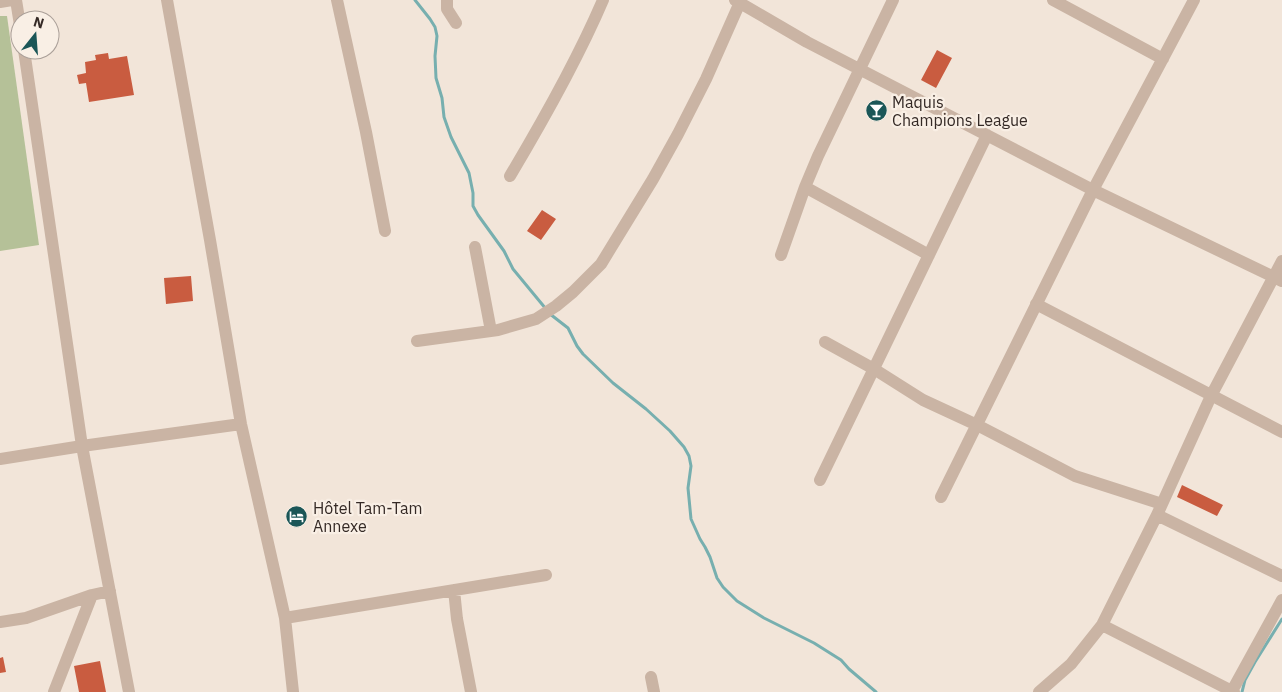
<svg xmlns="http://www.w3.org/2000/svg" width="1282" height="692" font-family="'IBM Plex Sans',sans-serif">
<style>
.green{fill:#b5c198}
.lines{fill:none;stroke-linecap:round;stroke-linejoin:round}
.stream{stroke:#77afaf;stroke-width:3}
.building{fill:#c95c40}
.minor{stroke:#cab4a4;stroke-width:12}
.labels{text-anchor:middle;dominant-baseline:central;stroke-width:4.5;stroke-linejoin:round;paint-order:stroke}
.poi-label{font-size:16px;fill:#352a26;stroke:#f9efe5;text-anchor:start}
</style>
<rect width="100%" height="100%" fill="#f2e5d9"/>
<path class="green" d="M0 16H7L39 245 0 251Z"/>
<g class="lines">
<path class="stream" d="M415 0 430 19 435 27 437 36 435 56 436 78 442 98 444 117 451 137 469 173 473 193V206L478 215 504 251 513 269 546 309
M550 314 568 328 577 346 583 354 613 383 646 409 670 431 684 447 689 456 691 466 688 488 691 519 700 539 705 547 710 557 717 578 723 587 737 601 764 618 814 643 841 660 849 669 876 692
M1242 692 1245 680 1255 662 1282 619"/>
</g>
<path class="building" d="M937 50 952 58 936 88 921 80Z
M108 53 109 59 127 56 134 95 89 102 86 83 79 84 77 75 86 73 85 62 96 60 95 55Z
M542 210 556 219 541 240 527 231Z
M191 276 193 301 166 304 164 278Z
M1182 485 1223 505 1217 516 1177 497Z
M3 657 6 672 0 673V658Z
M100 661 106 692H79L74 666Z"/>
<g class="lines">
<path class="minor" d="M16 0 20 25
M167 0 210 240 241 424 285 618 293 692
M337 0 366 132 385 231
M447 0V9L456 23
M735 0 807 42 1093 190 1282 281
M1053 0 1163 59
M0 2 12 0
M24 50 82 446 129 692
M510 176C544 119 577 61 603 0
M805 187 929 255
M475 247 491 331
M781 255 805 187 818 156 893 0
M1036 304 1282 432
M417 341 498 330 536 319 556 306 573 292 601 264 653 179 678 134 706 79 741 0
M825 342 874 369 923 400 977 425 1075 476 1162 504
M0 459 82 446 241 424
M820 480 987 135
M941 497 1093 190 1194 0
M1157 515 1282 576
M454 590 457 619 471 692
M285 618 546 575
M0 622 26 618 92 595 110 591
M1102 625 1234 692
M651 677 654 692
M1232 691 1282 600
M54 692 92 595
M1039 692 1071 664 1102 625 1157 515 1211 396 1282 261"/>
</g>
<defs>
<symbol id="bar-disc" viewBox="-11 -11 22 22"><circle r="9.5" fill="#1b5657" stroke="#f9efe5"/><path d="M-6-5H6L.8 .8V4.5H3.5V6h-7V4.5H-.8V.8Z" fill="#fff"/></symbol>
<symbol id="hotel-disc" viewBox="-11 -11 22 22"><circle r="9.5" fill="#1b5657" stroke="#f9efe5"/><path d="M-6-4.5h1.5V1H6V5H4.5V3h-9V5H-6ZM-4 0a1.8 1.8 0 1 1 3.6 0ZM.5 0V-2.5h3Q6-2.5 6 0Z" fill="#fff"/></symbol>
</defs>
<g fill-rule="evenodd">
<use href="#bar-disc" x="864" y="98" width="25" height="25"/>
<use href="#hotel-disc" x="284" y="504" width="25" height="25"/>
</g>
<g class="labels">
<g class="poi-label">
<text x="892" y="102">Maquis<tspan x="892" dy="18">Champions League</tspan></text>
<text x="313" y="508">Hôtel Tam-Tam<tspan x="313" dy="18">Annexe</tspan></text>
</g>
</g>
<g transform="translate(35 35) rotate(17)"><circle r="24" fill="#f9efe5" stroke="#aba099"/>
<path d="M0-4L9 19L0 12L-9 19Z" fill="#1b5657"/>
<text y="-8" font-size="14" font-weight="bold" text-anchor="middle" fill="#352a26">N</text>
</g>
</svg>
